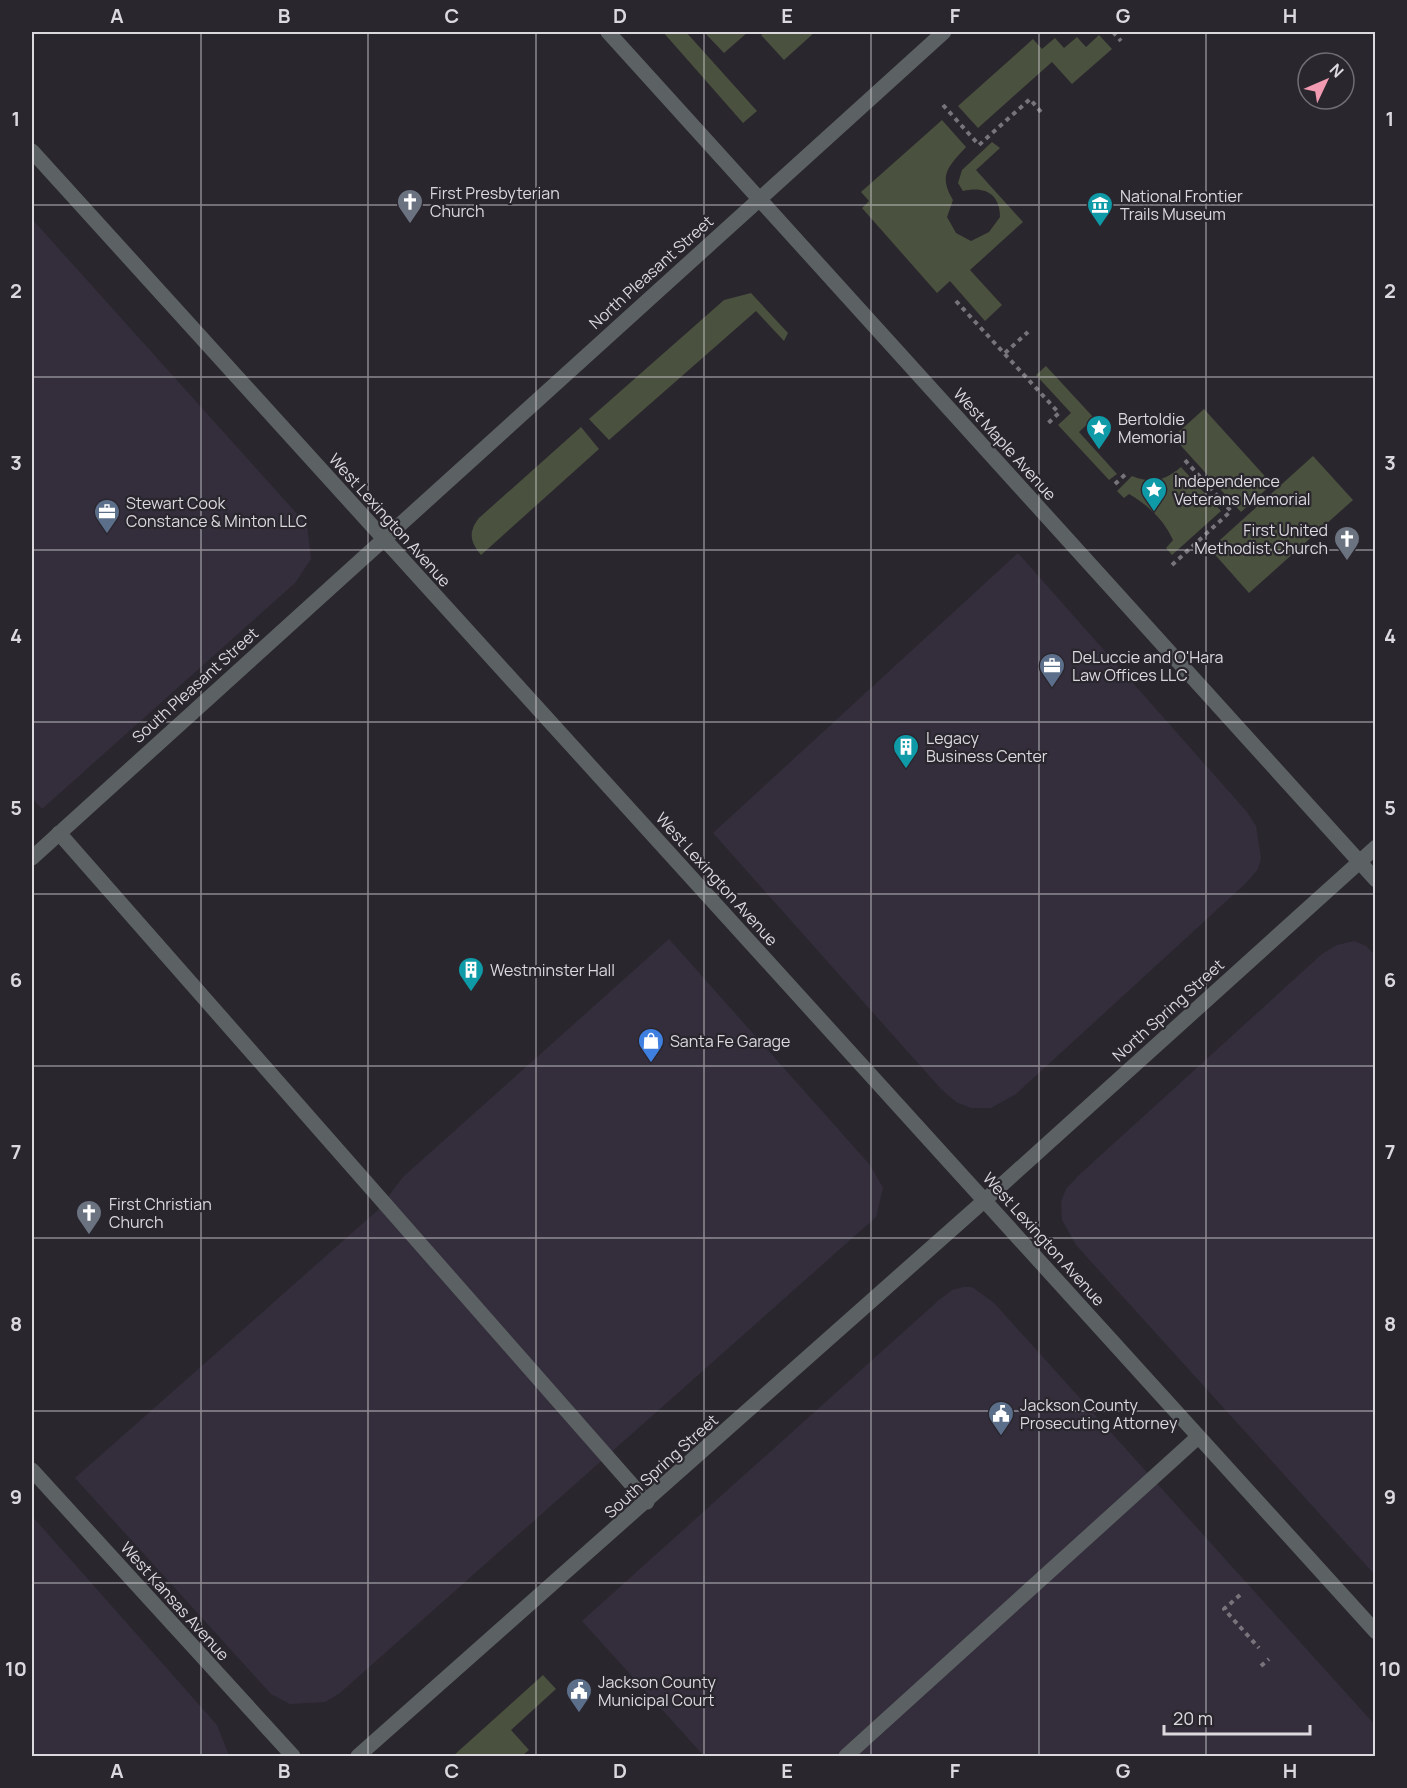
<svg xmlns="http://www.w3.org/2000/svg" width="1407" height="1788" font-family="Manrope,sans-serif">
<style>
.built{fill:#342e3c}
.green{fill:#4a513e}
.lines{fill:none;stroke-linecap:round;stroke-linejoin:round}
.path{stroke:#78747b;stroke-width:4;stroke-dasharray:4.5 4.5;stroke-linecap:butt}
.service{stroke:#5c6263;stroke-width:15}
.minor{stroke:#5c6263;stroke-width:15}
.tertiary{stroke:#5c6263;stroke-width:15}
.grid{fill:none;stroke:#dbd8de;stroke-width:1.5;stroke-opacity:0.55}
.labels{text-anchor:middle;dominant-baseline:central;stroke-width:4.5;stroke-linejoin:round;paint-order:stroke}
.poi-label{font-size:16px;fill:#dbd8de;stroke:#2a262e;text-anchor:start}
.street-label{font-size:16px;fill:#dbd8de;stroke:#2a262e}
.neatline{fill:none;stroke:#dbd8de;stroke-width:2}
.grid-label{font-size:20px;text-anchor:middle;font-weight:bold;fill:#dbd8de}
</style>
<rect width="100%" height="100%" fill="#2a262e"/>
<path class="built" d="M32 219 307 525 311 559 295 583 42 809 32 798Z
M1018 553 1247 812 1256 826 1261 858 1258 869 1245 884 1016 1094 991 1108H971L956 1102 941 1089 713 833Z
M669 939 870 1165 883 1188 876 1217 340 1693 325 1702 290 1704 271 1694 75 1478 378 1210 403 1177Z
M1354 941 1366 946 1376 956 1375 1575 1076 1245 1062 1220 1061 1202 1066 1189 1078 1176 1322 954 1337 945Z
M964 1287H972L994 1303 1375 1725V1756H704L582 1621 939 1300 952 1290Z
M32 1516 217 1725 229 1756H32Z"/>
<path class="green" d="M663 32H686L757 111 743 123Z
M704 32H748L724 53Z
M766 32H815L784 60 761 35Z
M1099 35 1112 49 1072 84 1052 62 978 128 958 106 1033 39 1042 49 1055 38 1064 48 1077 37 1086 47Z
M942 120 966 147C948 167 938 175 953 200L947 217 956 233 971 241 989 232 1000 217C1000 193 984 186 963 191L958 183 962 170 992 142 1000 148 976 170 1023 222 970 270 1002 305 985 321 950 281 937 293 862 208 869 201 861 192Z
M751 293 788 333 784 341 756 311 609 440 589 419 724 300Z
M1046 366 1094 418 1079 432 1117 474 1109 480 1058 425 1071 413 1036 375Z
M1204 409 1272 484 1241 512 1173 437Z
M581 427 599 449 481 555C470 542 468 532 479 518Z
M1313 456 1353 500 1249 593 1210 549Z
M1181 467 1221 511 1172 555 1166 548 1173 540C1164 520 1148 505 1129 494L1124 498 1117 491 1132 476C1152 484 1164 481 1181 467Z
M543 1675 556 1689 511 1730 529 1750 522 1756H453Z"/>
<g class="lines">
<path class="path" d="M1113 32 1121 41
M943 105 979 145 1030 99 1041 112
M956 301 1059 413 1046 425
M1005 353 1028 332
M1115 484 1128 472
M1172 565 1231 511 1183 458
M1240 1595 1224 1609 1259 1648
M1261 1666 1269 1659"/>
<path class="service" d="M59 833 647 1502
M846 1756 1198 1437"/>
<path class="minor" d="M608 32 1376 880
M32 858 944 32
M32 1470 293 1756
M358 1756 985 1200"/>
<path class="tertiary" d="M32 151 1376 1632
M985 1200 1376 847"/>
</g>
<path class="grid" d="M201 32V1756M368 32V1756M536 32V1756M704 32V1756M871 32V1756M1039 32V1756M1206 32V1756M32 205H1376M32 377H1376M32 550H1376M32 722H1376M32 894H1376M32 1066H1376M32 1238H1376M32 1411H1376M32 1583H1376"/>
<defs>
<symbol id="church-pin" viewBox="-11 -11 22 30"><path d="M0 17L-7.5 6A9.5 9.5 0 1 1 7.5 6Z" fill="#6b7280" stroke="#2a262e"/><path d="M-1.2-6h2.4v3.5h3.3v2.4h-3.3V6h-2.4V-.1h-3.3v-2.4h3.3Z" fill="#fff"/></symbol>
<symbol id="museum-pin" viewBox="-11 -11 22 30"><path d="M0 17L-7.5 6A9.5 9.5 0 1 1 7.5 6Z" fill="#0f9aa8" stroke="#2a262e"/><path d="M0-6L6-3V-2H-6V-3ZM-5-1h2V3h-2ZM-1-1h2V3h-2ZM3-1h2V3H3ZM-6 4H6V6H-6Z" fill="#fff"/></symbol>
<symbol id="sight-pin" viewBox="-11 -11 22 30"><path d="M0 17L-7.5 6A9.5 9.5 0 1 1 7.5 6Z" fill="#0f9aa8" stroke="#2a262e"/><path d="M0-6L1.8-2.2L6-1.7L2.9 1.2L3.7 5.4L0 3.3L-3.7 5.4L-2.9 1.2L-6-1.7L-1.8-2.2Z" fill="#fff"/></symbol>
<symbol id="office-pin" viewBox="-11 -11 22 30"><path d="M0 17L-7.5 6A9.5 9.5 0 1 1 7.5 6Z" fill="#5c6f8a" stroke="#2a262e"/><path d="M-6-3h4V-5.5h4V-3h4V5H-6ZM-1-4.5V-3h2v-1.5ZM-6 0V1H6V0Z" fill="#fff"/></symbol>
<symbol id="building-pin" viewBox="-11 -11 22 30"><path d="M0 17L-7.5 6A9.5 9.5 0 1 1 7.5 6Z" fill="#0f9aa8" stroke="#2a262e"/><path d="M-4-6H4V6H1V3H-1V6H-4ZM-2.5-4.3h1.7v1.8h-1.7ZM.8-4.3h1.7v1.8H.8ZM-2.5-1h1.7V.8h-1.7ZM.8-1h1.7V.8H.8Z" fill="#fff"/></symbol>
<symbol id="shop-pin" viewBox="-11 -11 22 30"><path d="M0 17L-7.5 6A9.5 9.5 0 1 1 7.5 6Z" fill="#3f7fe0" stroke="#2a262e"/><path d="M-5-2.5h2.3a2.7 3.5 0 0 1 5.4 0H5L5.5 6h-11ZM-1.5-2.5h3a1.5 2.3 0 0 0-3 0Z" fill="#fff"/></symbol>
<symbol id="civic-pin" viewBox="-11 -11 22 30"><path d="M0 17L-7.5 6A9.5 9.5 0 1 1 7.5 6Z" fill="#5c6f8a" stroke="#2a262e"/><path d="M-.6-6.5H3V-4.5H.6V-3L4-1V1h2V6H-6V1h2V-1L-.6-3ZM-1.2 2.5V6h2.4V2.5Z" fill="#fff"/></symbol>
</defs>
<g fill-rule="evenodd">
<use href="#church-pin" x="395" y="187" width="30" height="40"/>
<use href="#museum-pin" x="1085" y="190" width="30" height="40"/>
<use href="#sight-pin" x="1084" y="413" width="30" height="40"/>
<use href="#sight-pin" x="1139" y="475" width="30" height="40"/>
<use href="#office-pin" x="92" y="497" width="30" height="40"/>
<use href="#church-pin" x="1332" y="524" width="30" height="40"/>
<use href="#office-pin" x="1037" y="651" width="30" height="40"/>
<use href="#building-pin" x="891" y="732" width="30" height="40"/>
<use href="#building-pin" x="456" y="955" width="30" height="40"/>
<use href="#shop-pin" x="636" y="1026" width="30" height="40"/>
<use href="#church-pin" x="74" y="1198" width="30" height="40"/>
<use href="#civic-pin" x="986" y="1399" width="30" height="40"/>
<use href="#civic-pin" x="564" y="1676" width="30" height="40"/>
</g>
<g class="labels">
<g class="poi-label">
<text x="430" y="193">First Presbyterian<tspan x="430" dy="18">Church</tspan></text>
<text x="1120" y="196">National Frontier<tspan x="1120" dy="18">Trails Museum</tspan></text>
<text x="1118" y="419">Bertoldie<tspan x="1118" dy="18">Memorial</tspan></text>
<text x="1174" y="481">Independence<tspan x="1174" dy="18">Veterans Memorial</tspan></text>
<text x="126" y="503">Stewart Cook<tspan x="126" dy="18">Constance &amp; Minton LLC</tspan></text>
<text x="1328" y="530" text-anchor="end">First United<tspan x="1328" dy="18">Methodist Church</tspan></text>
<text x="1072" y="657">DeLuccie and O'Hara<tspan x="1072" dy="18">Law Offices LLC</tspan></text>
<text x="926" y="738">Legacy<tspan x="926" dy="18">Business Center</tspan></text>
<text x="490" y="970">Westminster Hall</text>
<text x="670" y="1041">Santa Fe Garage</text>
<text x="109" y="1204">First Christian<tspan x="109" dy="18">Church</tspan></text>
<text x="1020" y="1405">Jackson County<tspan x="1020" dy="18">Prosecuting Attorney</tspan></text>
<text x="598" y="1682">Jackson County<tspan x="598" dy="18">Municipal Court</tspan></text>
</g>
<g class="street-label">
<text transform="translate(651 272) rotate(-42)">North Pleasant Street</text>
<text transform="translate(1005 444) rotate(48)">West Maple Avenue</text>
<text transform="translate(390 520) rotate(48)">West Lexington Avenue</text>
<text transform="translate(195 685) rotate(-42)">South Pleasant Street</text>
<text transform="translate(717 879) rotate(48)">West Lexington Avenue</text>
<text transform="translate(1168 1010) rotate(-42)">North Spring Street</text>
<text transform="translate(1044 1239) rotate(48)">West Lexington Avenue</text>
<text transform="translate(661 1466) rotate(-42)">South Spring Street</text>
<text transform="translate(175 1601) rotate(48)">West Kansas Avenue</text>
</g>
</g>
<rect width="1407" height="1788" fill="none" stroke="#2a262e" stroke-width="66"/>
<g transform="translate(1326 81) rotate(46)"><circle r="28" fill="#2a262e" stroke="#716d74" stroke-width="1.5"/>
<path d="M0-4.5L10 22L0 15L-10 22Z" fill="#f19ab1"/>
<text y="-9" font-size="16" font-weight="bold" text-anchor="middle" fill="#dbd8de">N</text>
</g>
<path d="M1164 1725v9h146v-9" fill="none" stroke="#dbd8de" stroke-width="3"/>
<text x="1173" y="1725" font-size="18" fill="#dbd8de" stroke="#2a262e" stroke-width="4.5" paint-order="stroke">20 m</text>
<rect x="33" y="33" width="1341" height="1722" class="neatline"/>
<g class="grid-label">
<text x="117" y="23">A</text>
<text x="284" y="23">B</text>
<text x="452" y="23">C</text>
<text x="620" y="23">D</text>
<text x="787" y="23">E</text>
<text x="955" y="23">F</text>
<text x="1123" y="23">G</text>
<text x="1290" y="23">H</text>
<text x="16" y="126">1</text>
<text x="1390" y="126">1</text>
<text x="16" y="298">2</text>
<text x="1390" y="298">2</text>
<text x="16" y="470">3</text>
<text x="1390" y="470">3</text>
<text x="16" y="643">4</text>
<text x="1390" y="643">4</text>
<text x="16" y="815">5</text>
<text x="1390" y="815">5</text>
<text x="16" y="987">6</text>
<text x="1390" y="987">6</text>
<text x="16" y="1159">7</text>
<text x="1390" y="1159">7</text>
<text x="16" y="1331">8</text>
<text x="1390" y="1331">8</text>
<text x="16" y="1504">9</text>
<text x="1390" y="1504">9</text>
<text x="16" y="1676">10</text>
<text x="1390" y="1676">10</text>
<text x="117" y="1778">A</text>
<text x="284" y="1778">B</text>
<text x="452" y="1778">C</text>
<text x="620" y="1778">D</text>
<text x="787" y="1778">E</text>
<text x="955" y="1778">F</text>
<text x="1123" y="1778">G</text>
<text x="1290" y="1778">H</text>
</g>
</svg>
